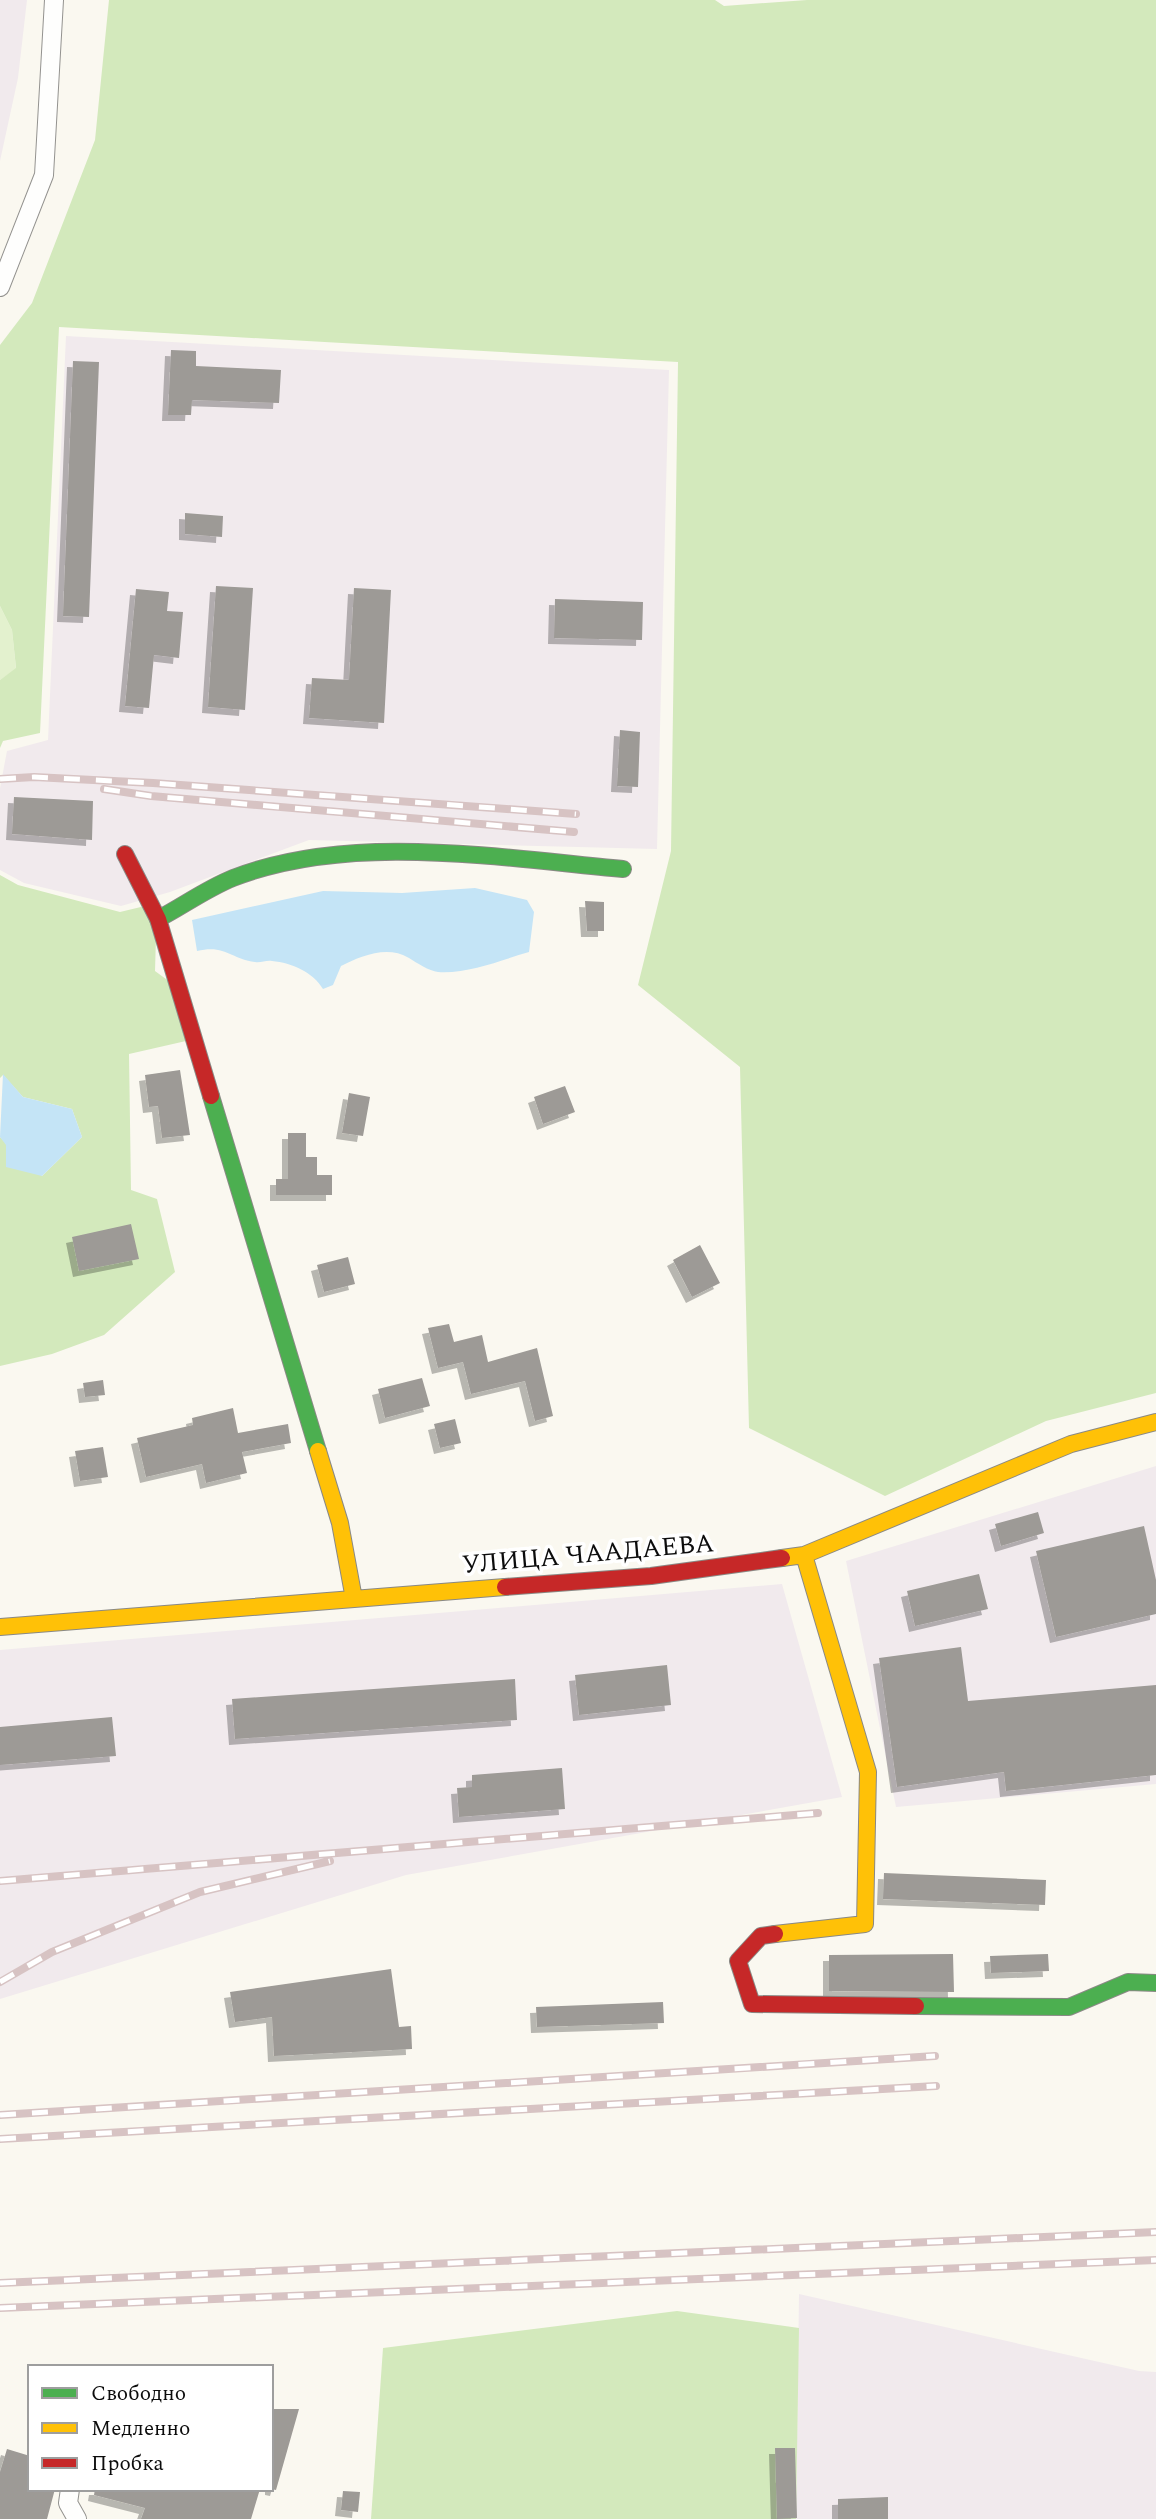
<svg xmlns="http://www.w3.org/2000/svg" width="1156" height="2519" font-family="Spectral,serif">
<style>
.industrial{fill:#f1eaed}
.green{fill:#e3f1ce}
.forest{fill:#d3e9bc}
.water{fill:#c4e4f6}
.building{fill:#9d9a96;filter:url(#shadow)}
.lines{fill:none;stroke-linecap:round;stroke-linejoin:round}
.street-casing{stroke:#93928f;stroke-width:20}
.fast-casing{stroke:#8a8985;stroke-width:18}
.slow-casing{stroke:#8a8985;stroke-width:18}
.jam-casing{stroke:#8a8985;stroke-width:18}
.street{stroke:#fefefd;stroke-width:18}
.fast{stroke:#4caf50;stroke-width:16}
.slow{stroke:#ffc107;stroke-width:16}
.jam{stroke:#c62828;stroke-width:16}
.rail-casing{stroke:#d7c3c3;stroke-width:8}
.rail{stroke:#fff;stroke-width:5;stroke-dasharray:16;stroke-linecap:butt}
.labels{text-anchor:middle;dominant-baseline:central;stroke-width:7;stroke-linejoin:round;paint-order:stroke}
.street-label{font-size:26px;fill:#0c0c0c;stroke:#fff}
</style>
<defs>
<filter id="shadow"><feDropShadow dx="-6" dy="6" stdDeviation="0" flood-color="#0004"/></filter>
</defs>
<rect width="100%" height="100%" fill="#faf8f0"/>
<path class="industrial" d="M0 0H27L18 78 0 161Z
M66 336 669 370 657 849 309 840 170 892 121 906 24 883 0 870V788L7 751 48 740Z
M1156 1466V1784L896 1807 846 1561Z
M782 1584 842 1797 406 1875 0 1999V1650Z
M799 2294 1139 2371 1156 2372V2519H796Z"/>
<path class="green" d="M0 606 12 630 16 669 0 680Z"/>
<path class="forest" d="M109 0H715L724 6 807 0H1156V1393L1046 1421 885 1496 749 1428 740 1067 638 985 671 851 678 362 59 327 40 733 3 741 0 748V680L16 668 12 630 0 606V345L32 303 95 140Z
M0 875 18 885 120 912 145 906 156 937 155 971 170 982 186 1041 129 1054 131 1190 157 1199 175 1272 104 1335 52 1354 0 1366V1137L42 1176 82 1137 72 1109 23 1097 3 1075 0 1078Z
M677 2311 799 2328 796 2519H371L383 2348Z"/>
<path class="water" d="M475 888 527 900 534 912 529 952C501 960 468 974 438 972 429 971 417 963 409 958 387 945 361 956 341 966L333 985 323 989C313 972 292 963 272 961 266 960 261 963 255 962 231 959 225 944 197 951L192 920 323 891 402 893Z
M3 1074 23 1097 72 1109 82 1137 42 1176 6 1167V1145L0 1137Z"/>
<path class="building" d="M171 350 196 351V366L281 370 279 403 192 400 191 415H168Z
M73 361 99 362 89 617 63 616Z
M185 513 223 516 222 537 185 534Z
M216 586 253 588 245 710 208 707Z
M354 588 391 590 384 723 309 718 312 678 349 680Z
M136 589 169 592 167 611 183 612 179 658 154 655 149 708 125 706Z
M555 599 643 602 642 640 554 638Z
M620 730 640 732 638 787 617 786Z
M14 797 93 801 92 840 12 834Z
M585 901 604 902V931H587Z
M180 1070 190 1135 162 1138 158 1106 149 1107 145 1075Z
M565 1086 575 1112 543 1124 534 1097Z
M349 1093 370 1097 363 1136 342 1133Z
M288 1133H306V1157H317V1175H332V1195H276V1179H288Z
M131 1224 139 1259 79 1271 72 1237Z
M700 1245 720 1283 692 1297 673 1260Z
M348 1257 355 1284 324 1292 317 1265Z
M449 1324 454 1342 482 1335 488 1362 537 1348 553 1416 535 1421 525 1381 471 1394 463 1362 438 1368 428 1328Z
M422 1378 430 1406 385 1418 378 1389Z
M103 1380 105 1395 85 1397 83 1383Z
M233 1408 238 1433 288 1424 291 1443 242 1452 247 1473 206 1483 202 1464 146 1477 137 1438 193 1425 192 1418Z
M455 1419 461 1443 440 1448 434 1424Z
M103 1447 108 1477 80 1481 75 1451Z
M1038 1512 1044 1533 1001 1546 995 1524Z
M1144 1526 1156 1580V1614L1056 1637 1036 1551Z
M979 1574 988 1609 915 1626 907 1591Z
M961 1647 968 1701 1156 1685V1775L1006 1791 1004 1772 897 1787 879 1658Z
M667 1665 671 1705 579 1715 575 1675Z
M515 1679 517 1720 235 1739 232 1699Z
M112 1717 116 1756 0 1765V1727Z
M562 1768 565 1809 459 1817 457 1788 472 1787V1775Z
M884 1873 1046 1880 1045 1905 883 1899Z
M953 1954 954 1992 829 1991V1955Z
M1048 1954 1049 1971 991 1973 990 1956Z
M391 1969 399 2027 411 2026 412 2049 274 2056 272 2017 235 2022 230 1992Z
M663 2002 664 2023 537 2027 536 2007Z
M271 2409H299L276 2490 271 2489Z
M775 2448H795L797 2518 777 2519Z
M7 2449 30 2456V2489H55L47 2519H0V2472Z
M95 2489H260L251 2519H141L145 2508 94 2495Z
M343 2491 360 2492 358 2512 341 2510Z
M888 2497V2519H838V2499Z"/>
<g class="lines">
<defs>
<path id="street" d="M0 287 44 175 54 0
M70 2489 68 2503 77 2519"/>
<path id="fast" d="M158 919C183 906 206 889 233 878 351 832 500 858 623 869
M211 1096 318 1451
M916 2006 1069 2007 1128 1982 1156 1983"/>
<path id="slow" d="M318 1451 340 1523 354 1599
M782 1558 804 1555 1071 1444 1156 1422
M0 1627 505 1587
M775 1934 865 1924 868 1772 804 1555"/>
<path id="jam" d="M125 854 158 919 211 1096
M505 1587 651 1576 782 1558
M775 1934 761 1936 738 1961 752 2004 916 2006"/>
</defs>
<use href="#street" class="street-casing"/>
<use href="#fast" class="fast-casing"/>
<use href="#slow" class="slow-casing"/>
<use href="#jam" class="jam-casing"/>
<use href="#street" class="street"/>
<use href="#fast" class="fast"/>
<use href="#slow" class="slow"/>
<use href="#jam" class="jam"/>
<defs>
<path id="rail" d="M0 779 34 777 153 783 576 814
M104 789 151 796 574 832
M0 1881 818 1813
M0 1982 52 1952 200 1892 330 1861
M0 2115 935 2056
M0 2139 936 2086
M0 2283 1156 2232
M0 2308 1156 2260"/>
</defs>
<use href="#rail" class="rail-casing"/>
<use href="#rail" class="rail"/>
</g>
<g class="labels">
<g class="street-label">
<text transform="translate(588 1554) rotate(-5)">УЛИЦА ЧААДАЕВА</text>
</g>
</g>
<rect x="28" y="2365" width="245" height="126" fill="#ffffff" stroke="#9e9e9e" stroke-width="2"/>
<rect x="42" y="2388" width="35" height="10" fill="#4caf50" stroke="#9e9e9e" stroke-width="2"/>
<text x="91" y="2400" font-size="21" fill="#0c0c0c">Свободно</text>
<rect x="42" y="2423" width="35" height="10" fill="#ffc107" stroke="#9e9e9e" stroke-width="2"/>
<text x="91" y="2435" font-size="21" fill="#0c0c0c">Медленно</text>
<rect x="42" y="2458" width="35" height="10" fill="#c62828" stroke="#9e9e9e" stroke-width="2"/>
<text x="91" y="2470" font-size="21" fill="#0c0c0c">Пробка</text>
</svg>
